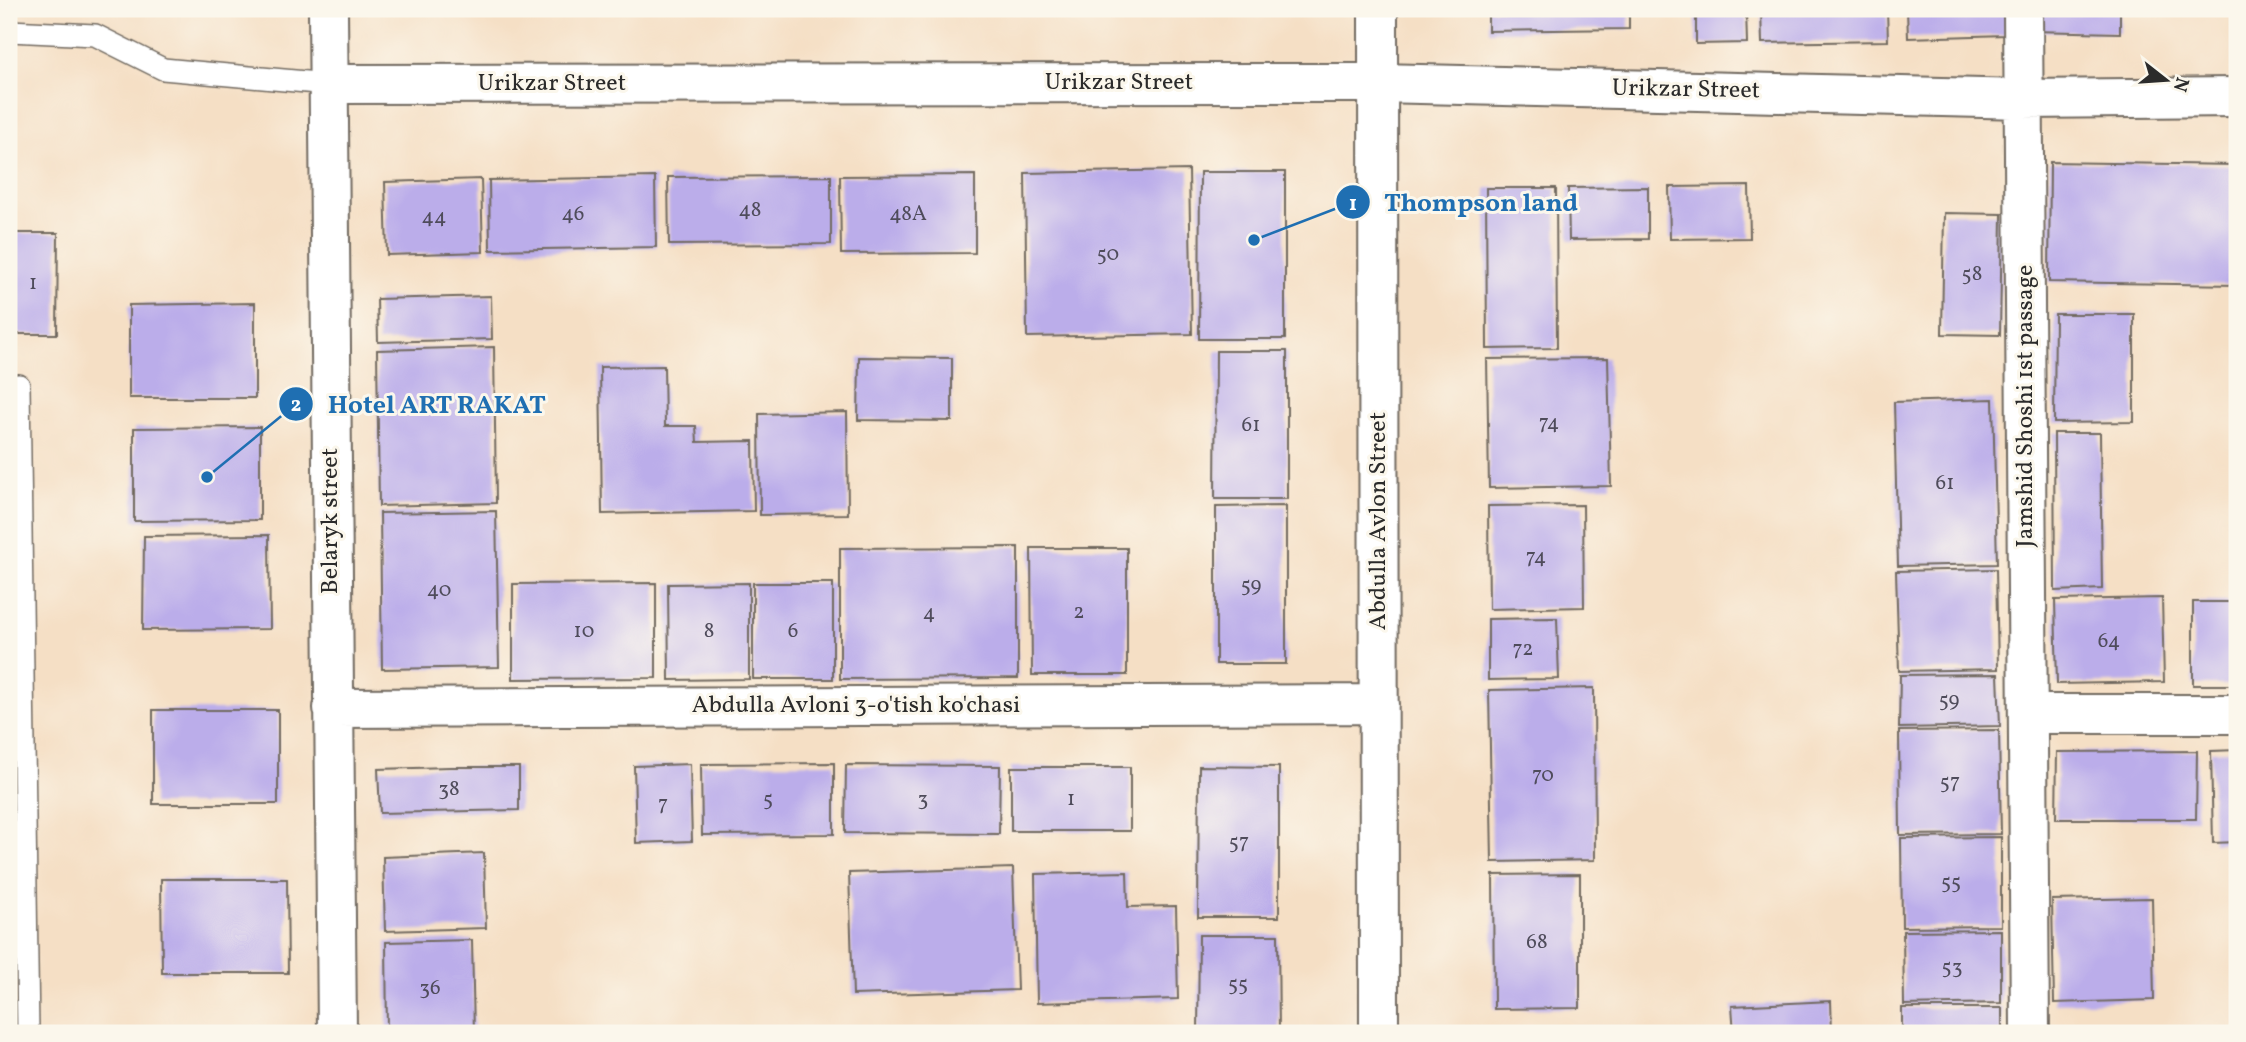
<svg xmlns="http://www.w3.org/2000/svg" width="2246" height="1042" font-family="Vollkorn,serif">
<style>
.building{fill:#bbadea}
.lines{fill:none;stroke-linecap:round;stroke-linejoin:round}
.lane-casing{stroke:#726a61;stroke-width:24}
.street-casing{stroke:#726a61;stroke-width:42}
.lane{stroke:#fff;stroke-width:21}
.street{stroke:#fff;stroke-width:38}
.labels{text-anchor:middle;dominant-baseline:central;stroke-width:6;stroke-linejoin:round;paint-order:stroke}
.number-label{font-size:21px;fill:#4f4c5b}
.street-label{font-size:24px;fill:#2b2b2b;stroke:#fbf7ec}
.leader{fill:none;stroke:#1f6fb2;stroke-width:2.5}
.callout-dot{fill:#1f6fb2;stroke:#fbf7ec;stroke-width:2.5}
.mark-label{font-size:21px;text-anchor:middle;font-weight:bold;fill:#fff}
.callout-label{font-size:26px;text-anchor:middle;font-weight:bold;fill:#1f6fb2;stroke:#fbf7ec;stroke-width:6;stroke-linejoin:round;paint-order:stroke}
</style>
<rect width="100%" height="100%" fill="#fbf7ec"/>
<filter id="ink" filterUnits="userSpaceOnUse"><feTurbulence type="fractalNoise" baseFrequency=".0143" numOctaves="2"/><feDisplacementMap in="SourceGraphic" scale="14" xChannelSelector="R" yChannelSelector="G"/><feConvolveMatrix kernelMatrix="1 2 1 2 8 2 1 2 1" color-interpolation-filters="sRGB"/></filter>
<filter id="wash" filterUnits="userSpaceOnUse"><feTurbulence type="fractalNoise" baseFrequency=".00686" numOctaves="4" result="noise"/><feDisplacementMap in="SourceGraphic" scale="28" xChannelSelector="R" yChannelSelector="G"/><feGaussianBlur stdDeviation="1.57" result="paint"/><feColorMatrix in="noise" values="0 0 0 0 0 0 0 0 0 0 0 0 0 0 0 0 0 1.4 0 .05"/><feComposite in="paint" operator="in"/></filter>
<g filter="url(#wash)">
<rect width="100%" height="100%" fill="#f5dfc5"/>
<g id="blocks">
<path class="building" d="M1488 9H1629V29L1488 31Z
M1696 9H1746L1747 43 1696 44Z
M1761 9H1887L1888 41 1762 43Z
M1907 9H2006V35L1908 38Z
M2032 9H2120V33L2031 31Z
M2050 162 2237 165V285L2049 282Z
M1189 170 1192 334 1027 337 1025 173Z
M1200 172H1285V339H1199Z
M975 175V253L841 254 840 176Z
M831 176V244L669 245 668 177Z
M655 177 656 247 490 250 489 180Z
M481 179 483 252 387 255 385 182Z
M1749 186 1750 238 1670 239 1669 187Z
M1648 187V239L1569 240 1568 188Z
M1486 188H1556L1557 348 1487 349Z
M1944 213 2002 214 2000 335 1942 334Z
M9 233H58L57 334H9Z
M491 296 492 339 378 342 377 299Z
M255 303V398H129V305Z
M2055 314H2134V422L2054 423Z
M494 347 496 503 379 506 377 350Z
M1216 351H1287V499H1215Z
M859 357 952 358V421L858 420Z
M1608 358 1611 486 1489 488 1487 359Z
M664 366 665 426H696L697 442 753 441 754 511 602 514 600 367Z
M1993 399 1997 564 1898 566 1894 402Z
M847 412 848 514 760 515 759 414Z
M260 427V520L134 521V428Z
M2054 433H2100L2102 589 2055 591Z
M1583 505 1584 607 1489 609 1488 506Z
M1286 506V664H1216V507Z
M496 511 499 667 382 669 380 513Z
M269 535 270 629 143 630 144 536Z
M1018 547V678L840 679V548Z
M1031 548H1127V675H1032Z
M1996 569 1998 669 1899 671 1896 571Z
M656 583V678L513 679V584Z
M749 583V679L669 680 668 584Z
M753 583H833V679H753Z
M2162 598 2164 682 2057 684 2055 600Z
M2193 602H2237V685H2193Z
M1557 618 1559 679 1488 680V619Z
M1998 674 2000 726 1899 728 1900 675Z
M1594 688 1595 860 1492 862 1489 690Z
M153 710H278V804H153Z
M1999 730 2001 834 1900 835 1899 731Z
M2237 750V842L2213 843 2211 751Z
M2197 751 2196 819H2056L2057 752Z
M834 763V834L702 835 701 764Z
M690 764 692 841 636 843 634 766Z
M846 765 1000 766 999 834 845 833Z
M1199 766 1279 767V917H1198Z
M450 767H519V810L380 813 378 769Z
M1011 767H1130V831H1011Z
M2001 837V926L1902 927 1901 838Z
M484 853 486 928 385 931 383 857Z
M1013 868 1017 990 853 995 849 873Z
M1127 872 1128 907 1176 906 1178 999 1037 1003 1035 874Z
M1580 874V1008L1494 1009 1493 875Z
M161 879H287L288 973H162Z
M2152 898 2154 1000 2054 1003 2052 900Z
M2001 930V1003L1904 1005 1903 931Z
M1199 935H1278L1279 1033H1198Z
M472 940 474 1033H387L386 942Z
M1831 1001 1832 1033H1734L1732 1006Z
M1902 1008H2002V1033H1902Z"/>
</g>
</g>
<g filter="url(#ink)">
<use href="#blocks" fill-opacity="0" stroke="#726a61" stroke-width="2"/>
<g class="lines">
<defs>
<path id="lane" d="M9 31 95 35 163 69 328 84
M9 386 19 385 28 1033"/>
<path id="street" d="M328 9 337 1033
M1378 9 1379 1033
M2023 9 2030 1033
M328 84 1379 83 2023 99 2237 97
M333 708 1379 704
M2029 714H2237"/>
</defs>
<use href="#lane" class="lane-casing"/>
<use href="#street" class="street-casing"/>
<use href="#lane" class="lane"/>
<use href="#street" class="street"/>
</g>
</g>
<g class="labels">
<g class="number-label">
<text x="750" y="210">48</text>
<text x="573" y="214">46</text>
<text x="908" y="214">48A</text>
<text x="434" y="217">44</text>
<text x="1108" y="254">50</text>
<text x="1972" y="274">58</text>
<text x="33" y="283">1</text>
<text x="1549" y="423">74</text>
<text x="1251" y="425">61</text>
<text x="1945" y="483">61</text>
<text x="1536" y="557">74</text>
<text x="1251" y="585">59</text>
<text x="439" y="590">40</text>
<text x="1079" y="612">2</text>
<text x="929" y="613">4</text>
<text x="584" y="631">10</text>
<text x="709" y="631">8</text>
<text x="793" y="631">6</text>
<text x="2109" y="641">64</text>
<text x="1523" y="649">72</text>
<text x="1949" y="700">59</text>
<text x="1543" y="775">70</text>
<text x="1950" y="782">57</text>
<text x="449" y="789">38</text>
<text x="768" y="799">5</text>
<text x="923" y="799">3</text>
<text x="1071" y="799">1</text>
<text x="663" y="804">7</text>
<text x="1239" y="842">57</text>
<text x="1951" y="882">55</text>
<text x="1537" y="942">68</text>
<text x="1952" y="967">53</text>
<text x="1238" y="984">55</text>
<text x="430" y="988">36</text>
</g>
<g class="street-label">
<text x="1119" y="83">Urikzar Street</text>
<text x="552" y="84">Urikzar Street</text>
<text transform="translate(1686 90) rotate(1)">Urikzar Street</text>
<text transform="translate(2026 406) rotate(-90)">Jamshid Shoshi 1st passage</text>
<text transform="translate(331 521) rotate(-90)">Belaryk street</text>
<text transform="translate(1379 521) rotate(-90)">Abdulla Avlon Street</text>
<text x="856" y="706">Abdulla Avloni 3-o'tish ko'chasi</text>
</g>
</g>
<path class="leader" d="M1254 240L1353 202M207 477L296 404"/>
<g class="callout-dot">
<circle cx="1254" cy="240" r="7"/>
<circle cx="207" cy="477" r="7"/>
<circle cx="1353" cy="202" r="18"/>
<circle cx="296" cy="404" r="18"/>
</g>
<g class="mark-label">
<text x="1353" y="210">1</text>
<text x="296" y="411">2</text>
</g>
<g class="callout-label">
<text x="1481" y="211">Thompson land</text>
<text x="437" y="413">Hotel ART RAKAT</text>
</g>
<rect width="2246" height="1042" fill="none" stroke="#fbf7ec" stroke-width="35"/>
<g transform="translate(2166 80) rotate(107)" stroke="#fbf7ec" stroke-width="5" paint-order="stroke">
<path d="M0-5L12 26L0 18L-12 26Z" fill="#2b2b2b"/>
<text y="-10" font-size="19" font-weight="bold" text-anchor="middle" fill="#2b2b2b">N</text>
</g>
</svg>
